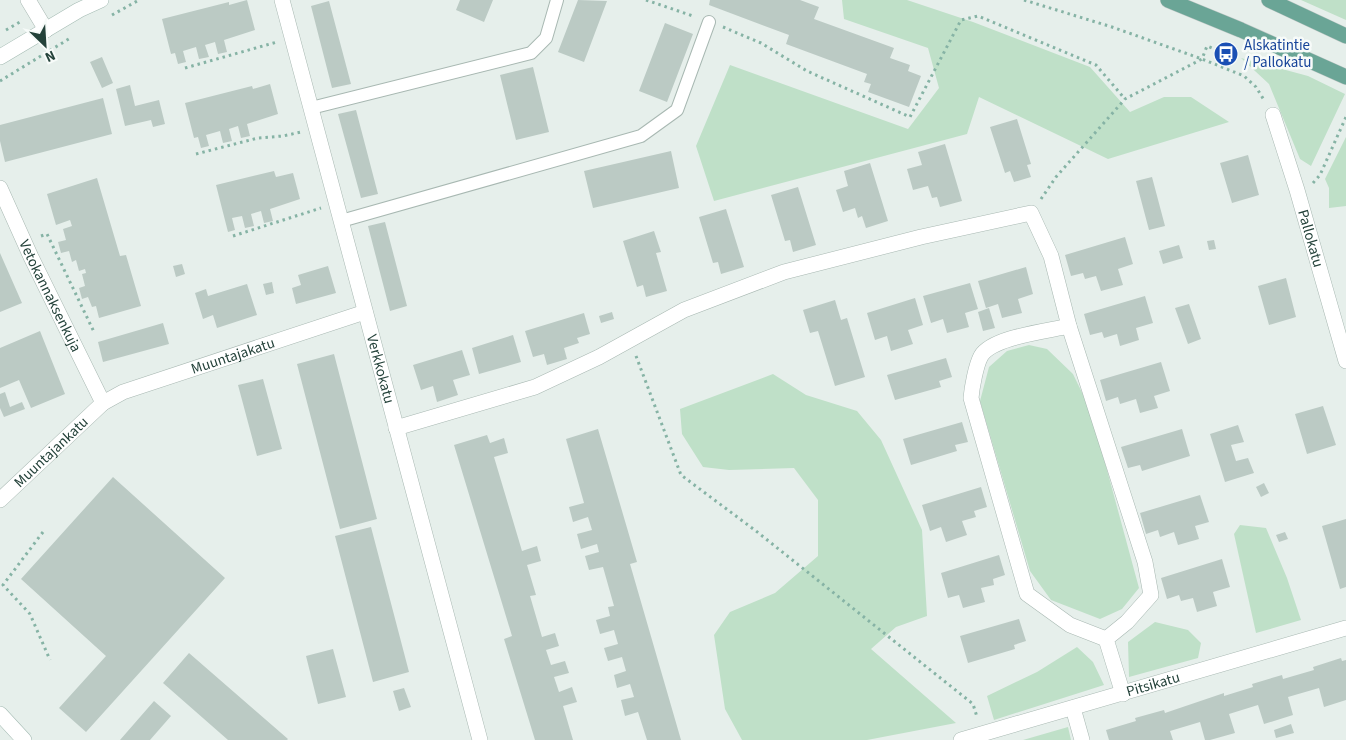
<svg xmlns="http://www.w3.org/2000/svg" width="1346" height="740" font-family="'Source Sans 3',sans-serif">
<style>
.green{fill:#bfe0c8}
.building{fill:#bbcac4}
.lines{fill:none;stroke-linecap:round;stroke-linejoin:round}
.lane-casing{stroke:#a8b8b2;stroke-width:14}
.street-casing{stroke:#a8b8b2;stroke-width:16}
.secondary-casing{stroke:#a4bbb3;stroke-width:16}
.primary-casing{stroke:#c2cac8;stroke-width:16}
.path{stroke:#86b3a5;stroke-width:3;stroke-dasharray:2.5 4;stroke-linecap:butt}
.lane{stroke:#fff;stroke-width:12}
.street{stroke:#fff;stroke-width:15}
.secondary{stroke:#fff;stroke-width:15}
.primary{stroke:#6aa596;stroke-width:15}
.labels{text-anchor:middle;dominant-baseline:central;stroke-width:5;stroke-linejoin:round;paint-order:stroke}
.transit-label{font-size:15px;fill:#164399;stroke:#f7fbf9;text-anchor:start}
.street-label{font-size:15px;fill:#24423a;stroke:#f7fbf9}
</style>
<rect width="100%" height="100%" fill="#e6efeb"/>
<path class="green" d="M842 0H907L973 22 1090 67 1130 112 1164 97H1191L1229 122 1108 159 979 97 967 134 714 201 696 146 730 65 908 129 939 88 928 48 844 19Z
M1301 0H1346V20Z
M1241 58 1308 76 1345 94 1311 166 1300 159 1269 84Z
M1346 137V206L1329 208V188L1325 179Z
M1029 345 1047 349 1073 374 1091 411 1139 588 1122 609 1100 619 1051 600 1030 571 980 401 989 367 1007 351Z
M773 374 806 395 857 411 881 440 922 530 927 616 896 627 871 649 956 723 867 740H742L725 709 714 635 730 612 775 593 818 556V500L794 468 729 470 703 467 682 434 680 409Z
M1240 525 1266 528 1287 578 1301 620 1256 633 1234 534Z
M1155 622 1188 630 1201 643 1198 658 1129 677 1128 642Z
M1077 647 1093 662 1104 685 994 720 987 696 1037 672Z
M1068 727 1071 740H1023Z"/>
<path class="building" d="M247 0 255 30 224 40 227 52 218 54 215 42 205 45 209 57 199 59 196 47 183 51 186 62 178 64 175 53 171 54 162 19 229 2V5Z
M460 0H493L484 22 456 10Z
M578 0 607 1 584 62 558 52Z
M710 0H800L819 7 814 19 894 48 890 58 910 65 908 71 921 76 909 107 868 92 871 84 864 82 867 74 786 44 789 35 709 5Z
M329 1 351 84 332 88 311 6Z
M665 23 693 34 667 102 639 91Z
M102 57 113 83 102 88 90 62Z
M533 67 549 132 516 140 500 75Z
M270 84 278 114 247 124 250 136 241 138 238 126 229 129 232 141 223 143 220 131 206 135 209 146 201 148 198 137 194 138 185 103 252 86 253 89Z
M130 85 135 106 159 100 165 124 153 127 151 120 125 126 116 89Z
M103 98 112 134 5 162 0 141V125Z
M356 110 378 194 361 198 338 114Z
M1017 119 1031 164 1027 165 1031 177 1014 182 1010 171 1005 173 990 127Z
M945 144 962 201 940 207 937 197 932 198 928 186 913 190 907 169 922 165 918 152Z
M671 151 679 188 593 208 584 171Z
M1248 155 1259 195 1232 203 1220 163Z
M870 163 888 221 866 228 862 216 858 218 855 208 843 212 836 190 848 186 844 171Z
M274 171 276 177 293 173 300 199 270 209 273 221 264 223 261 211 251 214 254 226 245 228 242 216 232 218 235 230 228 232 216 185Z
M1152 177 1165 226 1149 230 1136 181Z
M97 178 120 256 126 255 141 306 99 318 96 306 92 307 88 297 82 299 79 288 85 286 82 274 86 273 85 269 79 271 76 260 72 262 69 251 61 253 58 242 66 240 63 229 72 226 70 220 56 225 47 194Z
M798 187 816 245 793 252 790 240 785 241 771 195Z
M726 209 744 267 721 274 718 262 713 263 699 217Z
M385 222 407 306 390 311 368 226Z
M654 231 661 252 656 253 667 291 646 297 643 285 637 287 623 241Z
M1125 237 1133 264 1118 269 1123 285 1101 291 1096 276 1085 279 1083 273 1071 276 1065 255Z
M1214 240 1216 249 1209 250 1207 241Z
M1179 245 1183 258 1163 264 1159 251Z
M0 253 22 303 0 312Z
M182 264 185 274 176 277 173 266Z
M328 266 336 293 296 304 292 288 301 285 298 275Z
M1026 267 1033 294 1018 299 1022 313 1002 318 998 304 986 308 978 281Z
M1286 278 1296 317 1269 325 1258 286Z
M272 282 274 293 266 295 263 284Z
M970 283 978 309 965 313 969 327 947 333 943 319 931 323 923 296Z
M247 284 257 315 217 328 213 315 203 319 195 293 206 289 208 296Z
M1145 296 1153 323 1136 328 1139 340 1120 346 1117 334 1104 338 1102 332 1090 335 1084 314Z
M915 298 923 325 908 330 913 344 891 351 887 336 875 340 867 313Z
M835 300 841 320 847 318 865 377 835 386 818 331 810 333 803 310Z
M1189 304 1201 339 1188 344 1175 308Z
M989 308 995 328 983 331 978 312Z
M612 312 614 319 601 323 599 316Z
M584 313 590 334 577 338 579 343 564 348 567 359 547 365 544 354 533 357 525 331Z
M163 323 169 344 103 362 98 342Z
M40 331 65 394 31 408 19 380 0 388V348Z
M513 335 521 362 479 374 472 348Z
M462 350 470 375 453 380 458 395 437 402 433 386 421 390 413 365Z
M334 354 377 519 340 529 297 364Z
M946 358 952 377 939 381 941 387 895 400 887 375Z
M1161 362 1170 391 1154 396 1158 408 1140 413 1136 399 1120 404 1118 397 1106 401 1100 380Z
M263 379 282 449 257 456 238 385Z
M5 392 10 407 22 402 25 409 4 417 0 408V394Z
M1323 406 1336 445 1307 454 1295 414Z
M962 422 968 442 955 445 957 451 911 465 903 439Z
M1238 425 1244 442 1231 445 1236 461 1248 458 1254 473 1225 482 1210 434Z
M598 429 637 562 630 564 681 740H647L638 712 625 716 621 700 634 697 630 684 617 688 614 675 626 671 622 657 608 661 604 648 618 644 614 630 600 634 596 620 610 616 608 607 614 606 603 567 589 570 585 556 599 552 597 544 581 549 577 534 592 530 588 517 573 522 569 507 584 503 566 439Z
M1182 429 1190 456 1142 471 1140 465 1128 468 1121 447Z
M487 435 490 443 504 438 508 453 494 457 522 551 537 546 541 561 527 565 536 595 530 596 542 637 555 633 559 646 546 650 551 665 565 661 569 673 554 677 559 692 572 687 577 702 563 706 573 740H535L504 639 512 636 454 445Z
M113 477 225 578 86 732 59 708 106 656 21 579Z
M1264 483 1269 493 1261 497 1256 487Z
M981 487 987 507 974 511 976 517 962 521 967 535 946 542 941 527 930 531 922 505Z
M1200 495 1209 522 1195 526 1199 539 1178 545 1174 532 1160 537 1158 530 1146 534 1140 513Z
M1346 519V587L1340 589 1322 526Z
M371 527 409 672 373 682 335 536Z
M1285 532 1288 539 1279 542 1276 535Z
M999 555 1005 575 993 579 994 585 981 588 985 602 963 608 959 595 948 598 941 573Z
M1222 559 1230 587 1213 592 1217 606 1197 612 1193 598 1181 601 1179 595 1167 599 1161 578Z
M1019 619 1026 641 1014 645 1015 649 968 663 960 636Z
M333 649 346 697 318 704 306 656Z
M189 653 288 739 287 740H228L163 683Z
M1341 658 1342 661 1346 660V700L1324 707 1319 688 1288 697 1293 715 1264 724 1258 705 1229 714 1235 733 1210 740H1205L1200 722 1170 731 1173 740H1109L1106 730 1136 721 1135 718 1164 710 1165 713 1224 693V696L1253 687 1252 684 1282 675 1283 679 1314 670 1313 667Z
M404 688 411 707 399 711 393 691Z
M154 701 171 716 150 740H120Z
M1291 724 1294 733 1276 738 1274 730Z"/>
<g class="lines">
<defs>
<path id="lane" d="M311 108 531 53 546 38 557 0
M341 221 641 136 677 110 709 22"/>
<g id="street">
<path d="M28 0 46 30"/>
<path id="s1" d="M282 0 480 740"/>
<path id="s2" d="M1273 115 1297 190 1346 361"/>
<path id="s3" d="M0 188 31 257 103 403"/>
<path d="M1069 326C1048 331 992 337 981 356 976 365 972 387 971 398L1027 594 1070 625 1106 639"/>
<path d="M396 428 535 387 599 357 684 310 784 272 921 237 1031 213 1051 256 1069 326 1145 562 1151 595 1127 622 1106 639 1123 694"/>
<path id="s4" d="M0 500 103 403 123 392 365 312"/>
<path d="M1073 708 1082 740"/>
<path id="s5" d="M961 740 1346 628"/>
</g>
<path id="secondary" d="M0 57 79 10 101 0
M0 714 24 740"/>
<path id="primary" d="M1168 0 1241 30 1346 77
M1269 0 1346 36"/>
</defs>
<use href="#lane" class="lane-casing"/>
<use href="#street" class="street-casing"/>
<use href="#secondary" class="secondary-casing"/>
<use href="#primary" class="primary-casing"/>
<path class="path" d="M646 0 693 16
M1024 0 1112 27 1202 59 1244 76 1256 87 1264 100
M112 15 139 0
M723 27 761 43 807 71 910 117 961 20 978 16 1096 65 1125 99
M6 30 20 22
M185 68 277 42
M0 81 72 37
M196 154 258 138 283 136 301 132
M1313 183 1320 175 1346 117
M1041 199 1056 177 1125 99 1202 59 1207 46 1226 54
M41 236 47 234 94 332
M233 236 321 208
M636 356 681 475 756 531 973 704 977 717
M43 532 3 585 30 614 50 660"/>
<use href="#lane" class="lane"/>
<use href="#street" class="street"/>
<use href="#secondary" class="secondary"/>
<use href="#primary" class="primary"/>
</g>
<defs>
<symbol id="bus-disc" viewBox="-11 -11 22 22"><circle r="9.5" fill="#1a4fb4" stroke="#f7fbf9"/><path d="M-5-6H5V4H4V6H2V4H-2V6H-4V4H-5ZM-3.5-4V0h7V-4ZM-3.5 1.2v1.5H-2V1.2ZM2 1.2v1.5H3.5V1.2Z" fill="#fff"/></symbol>
</defs>
<g fill-rule="evenodd">
<use href="#bus-disc" x="1212" y="40" width="28" height="28"/>
</g>
<g class="labels">
<g class="transit-label">
<text x="1244" y="45">Alskatintie<tspan x="1244" dy="17">/ Pallokatu</tspan></text>
</g>
<g class="street-label">
<text stroke="none"><textPath href="#s2" startOffset="129">Pallokatu</textPath></text>
<text stroke="none"><textPath href="#s3" startOffset="119">Vetokannaksenkuja</textPath></text>
<text stroke="none"><textPath href="#s4" startOffset="280">Muuntajakatu</textPath></text>
<text stroke="none"><textPath href="#s1" startOffset="382">Verkkokatu</textPath></text>
<text stroke="none"><textPath href="#s4" startOffset="70">Muuntajankatu</textPath></text>
<text stroke="none"><textPath href="#s5" startOffset="200">Pitsikatu</textPath></text>
</g>
</g>
<g transform="translate(45 45) rotate(155)" stroke="#f7fbf9" stroke-width="4" paint-order="stroke">
<path d="M0-4L9 19L0 12L-9 19Z" fill="#24423a"/>
<text y="-8" font-size="14" font-weight="bold" text-anchor="middle" fill="#24423a">N</text>
</g>
</svg>
